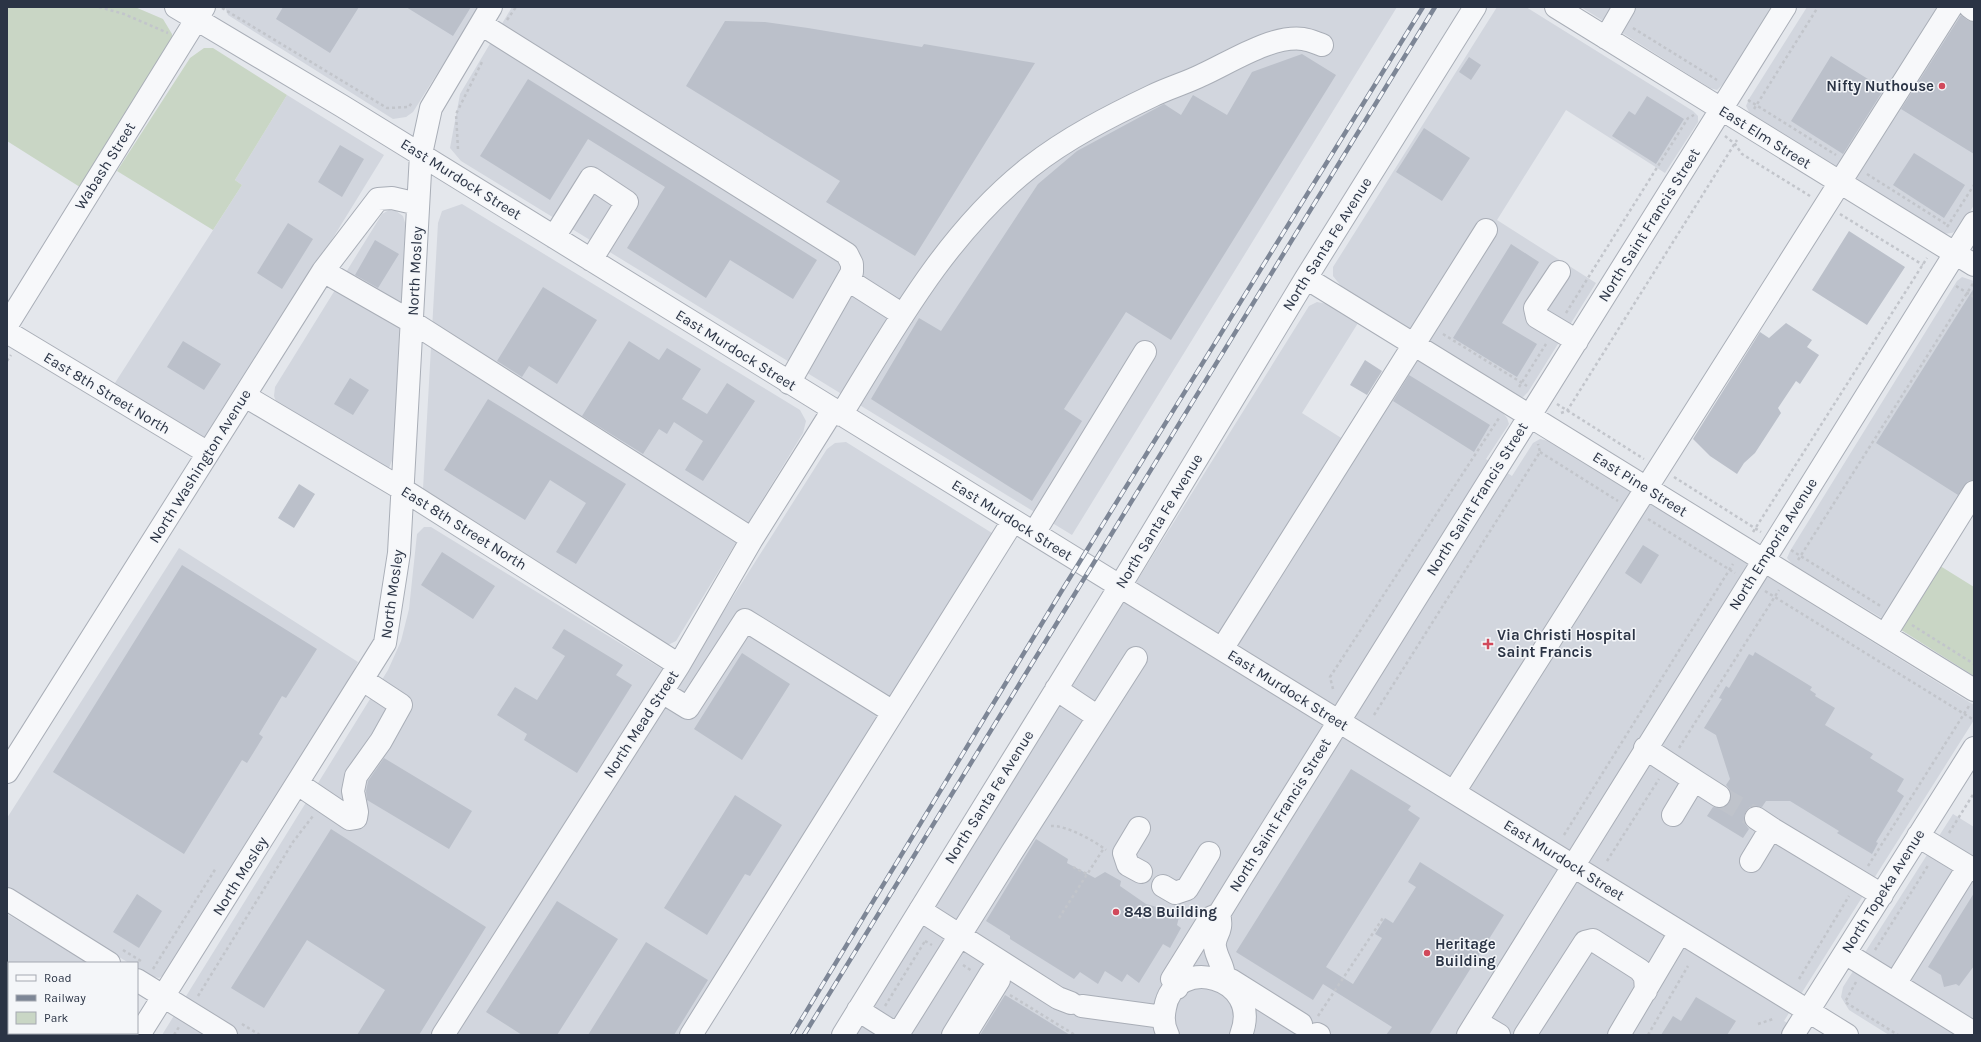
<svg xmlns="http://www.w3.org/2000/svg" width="1981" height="1042" font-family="Karla,sans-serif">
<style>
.built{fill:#d2d6de}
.green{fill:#c9d6c5}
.building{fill:#bbc0ca}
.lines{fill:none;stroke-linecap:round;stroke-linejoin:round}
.minor-tunnel{stroke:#bfc3cb;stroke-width:22;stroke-dasharray:22 11;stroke-linecap:butt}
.minor-casing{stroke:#a9aeb7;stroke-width:24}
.path{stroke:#c2c5cb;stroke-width:2.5;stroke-dasharray:3 3;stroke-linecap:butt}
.minor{stroke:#f7f8fa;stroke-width:22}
.rail-casing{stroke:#7d8696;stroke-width:4.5}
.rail{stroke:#f4f6f9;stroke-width:3;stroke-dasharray:9;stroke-linecap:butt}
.poi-dot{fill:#d1495b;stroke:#f4f6f9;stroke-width:1.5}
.labels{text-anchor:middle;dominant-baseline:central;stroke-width:3;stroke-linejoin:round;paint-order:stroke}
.poi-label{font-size:15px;font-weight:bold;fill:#2b3445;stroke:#f4f6f9;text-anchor:start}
.street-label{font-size:15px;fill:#2b3445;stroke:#f4f6f9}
</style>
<rect width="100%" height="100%" fill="#e4e7ec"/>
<path class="built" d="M225 7H479L413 112 406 117 393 119 228 15Z
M512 7H1397L1072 535 461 161 450 148 460 94Z
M1497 7H1526L1693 111 1698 116V122L1665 173 1566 110 1497 220 1596 283 1528 392 1523 397 1516 396 1423 340 1341 286 1333 276V267Z
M1581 7H1772L1723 84 1717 90 1710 88Z
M1807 7H1974V205L1959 229 1952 233 1943 234 1750 114 1746 106 1749 99Z
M287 95 384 155 211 436 202 438 113 386 242 185 235 180Z
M462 204 800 410 806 421 803 433 676 641 668 645 429 498 423 489 438 223 442 211Z
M389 210 396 211 403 216 406 226 393 458 389 468 382 469 277 404 274 396 275 387 382 214Z
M1962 277 1974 281V504L1898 628 1792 564 1787 558 1790 551 1957 281Z
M1317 302 1328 304 1358 323 1302 413 1346 441 1403 351 1502 412 1507 418 1509 424 1486 459 1512 476 1533 443 1540 439 1549 441 1974 705V720L1784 1021 1807 1035H853L1309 306Z
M846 442 992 533 997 539 689 1035H162L388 670 401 641 409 609 417 534 424 527H431L680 680 827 449 835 443Z
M179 548 358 662 347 684 167 973 159 978 150 976 137 968V963H129L7 889V818Z
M1953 814 1974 827V1035H1889L1849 1010 1841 997 1843 987Z
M7 914 89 963H9V1033H127L126 1035H7Z"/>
<path class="green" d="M7 7H135L163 19 172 34V41L83 189 7 141Z
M204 48H213L287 95 235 180 242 185 213 230 117 171 190 58Z
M1937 564 1974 587V676L1898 628Z"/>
<path class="building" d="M283 7H359L330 53 276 19Z
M406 7H471L453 36Z
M1961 15 1967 20 1974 22V154L1901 109Z
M725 21 765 22 808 28 922 47 924 44 1035 63 915 256 826 202 840 181 686 86Z
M1302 54 1336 75 1171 340 1126 312 1064 409 1082 421 1032 501 871 399 919 318 941 331 1038 184 1077 151 1164 104 1181 115 1193 95 1227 115 1252 72Z
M1831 56 1884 89 1843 154 1791 121Z
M1469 57 1481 65 1471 80 1459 72Z
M528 79 817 260 793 299 730 260 706 298 627 248 665 187 588 139 550 200 480 156Z
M1647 96 1684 119 1656 164 1612 136 1629 111 1635 115Z
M1424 128 1470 158 1442 201 1396 172Z
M340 145 364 159 342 197 318 182Z
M1914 153 1965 185 1944 218 1893 185Z
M288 223 313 239 282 289 257 273Z
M1849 231 1905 267 1867 325 1812 290Z
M375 240 399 254 378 288 355 275Z
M1511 244 1539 262 1502 323 1537 344 1517 377 1453 338Z
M543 287 597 320 557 384 529 366 522 377 497 361Z
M1974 288V480L1968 481 1958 495 1876 443Z
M1786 323 1812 340 1807 347 1819 355 1800 384 1796 381 1778 408 1781 413 1755 453 1744 463 1737 474 1710 456 1693 439 1760 332 1769 338Z
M183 341 221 364 204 390 167 367Z
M629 341 659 360 667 348 701 369 682 399 707 414 727 383 755 401 703 481 685 470 703 441 674 422 667 434 659 429 643 454 582 416Z
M1365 360 1382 371 1367 395 1350 385Z
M1409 375 1490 425 1474 452 1393 401Z
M350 378 369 390 353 415 334 404Z
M488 399 626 484 576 564 556 552 586 503 550 480 525 520 444 470Z
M299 484 315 494 294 528 278 518Z
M1643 545 1659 555 1641 584 1625 573Z
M442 552 495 586 473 619 421 585Z
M182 565 317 649 286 698 282 696 259 734 263 737 247 763 242 760 184 854 53 772Z
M564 629 623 665 616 675 632 685 577 773 524 740 527 734 497 715 515 687 537 700 565 656 552 648Z
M1755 652 1812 687 1810 690 1816 694 1815 696 1835 708 1825 725 1873 754 1870 758 1904 779 1897 791 1904 796 1876 842 1878 843 1872 854 1837 833 1839 831 1790 801H1766L1762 807 1756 806 1750 807 1746 811 1744 817 1745 824 1749 829 1743 838 1707 816 1713 807 1719 808 1725 807 1730 802 1731 796 1730 790 1726 785 1730 779 1716 735 1704 728 1722 699 1719 698 1726 686 1729 688 1749 654 1753 656Z
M742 653 790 684 742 760 694 729Z
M384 758 472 811 449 849 367 800 366 791 368 781Z
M1351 769 1411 806 1408 810 1420 818 1326 967 1353 984 1382 938 1375 934 1385 918 1393 923 1416 887 1408 882 1420 862 1504 915 1429 1035H1386L1392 1027 1323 984 1313 1000 1236 952Z
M735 795 782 825 750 876 745 874 707 935 664 908Z
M331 829 486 927 419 1035H357L385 990 307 940 264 1008 231 988Z
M1036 839 1068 859 1067 863 1095 878 1105 872 1121 881 1120 886 1146 904 1164 909 1179 917 1177 925 1181 928 1170 948 1163 944 1139 983 1127 974 1122 982 1105 971 1098 984 1080 972 1074 979 1010 939V936L986 921Z
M1974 893V966L1959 986 1956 984 1944 987 1941 975 1928 967Z
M137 894 162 911 139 948 113 932Z
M557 901 618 939 557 1035H522L486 1012Z
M646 942 708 980 674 1035H588Z
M1005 995 1070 1035H980Z
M1696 997 1736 1021 1727 1035H1661L1673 1016 1681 1021Z"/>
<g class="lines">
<path class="minor-tunnel" d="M1719 796 1756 818"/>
<defs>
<path id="minor" d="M176 7 342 106 1847 1035
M1556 7 1974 265
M1970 7 1974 10
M481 24 847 254 852 264V272L789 383
M1606 38 1624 7
M554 237 591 178 627 202 591 260
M323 271 412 322 752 539
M1559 272 1535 308 1537 317 1577 341
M1306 278 1974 690
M848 280 903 315
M7 325 204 7
M7 332 208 453
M245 396 402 489 679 665
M841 415C895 327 947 232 1030 167 1067 138 1110 116 1152 96 1168 88 1186 83 1202 75 1231 62 1271 35 1303 39 1310 40 1316 43 1322 45
M1034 533 1145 352
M1885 635 1974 492
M1222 649 1486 230
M1056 689 1098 717
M662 692 688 708 745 620 893 712
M1645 748 1694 780 1673 815
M7 772 323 271 378 199 392 198 418 204
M1694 780 1719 796
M298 784 350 819 356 818 357 812 353 791 356 776 381 741 401 705 363 680
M1454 792 1951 7
M1756 818 1771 828
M1139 828 1124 853 1128 865 1141 872
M1918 836 1974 870
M1751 861 1771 828 1882 895
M1163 886 1175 893 1187 889 1209 853
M7 899 109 963
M920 910 1058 998 1071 1003
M1219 914C1224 933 1213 935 1215 947 1217 960 1226 968 1223 981
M1845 953 1974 1033
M137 980 226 1035
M1231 980 1301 1024
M1895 984 1968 867
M1177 988 1172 979 1210 918 1219 914 1243 875C1423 585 1604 296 1785 7
M1082 1006 1163 1017
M858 1010 888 1029 894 1031 902 1028 1012 852 1136 658
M1477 1022 1499 1035
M1317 1034 1319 1035
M139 1035 385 643 399 553 421 154 431 108 491 7
M443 1035 679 665 752 539 833 410
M691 1035 1013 521
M843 1035 1120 586 1306 278 1475 7
M953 1035 991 973H997L999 976V980L965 1035
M1168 1035C1163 1026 1163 1017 1165 1008 1174 954 1264 976 1241 1035
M1468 1035 1974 223
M1525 1035 1585 942 1593 940 1640 970 1645 977 1646 991
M1619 1035 1680 932
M1793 1035 1974 748"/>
</defs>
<use href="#minor" class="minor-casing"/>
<path class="path" d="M99 7 124 14 168 33
M222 8 387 108 409 107 412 102
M507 20 516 7
M1633 28 1717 80
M1748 100 1836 155
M1754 109 1818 7
M1725 136 1735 144 1742 154 1810 196
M458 149 456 114 482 62
M1867 174 1949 226
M1840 214 1923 265
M1947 227 1974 185
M1956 286 1974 297
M1566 313 1688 118 1694 115
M1443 334 1527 386
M7 361 11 355
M1519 387 1546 344
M1557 404 1644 459
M1561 413 1567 411 1737 140
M1540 452 1618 501
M1674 477 1761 532
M1648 519 1735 573
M1753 532 1927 258
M1791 550 1882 607
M1798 560 1974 282
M1765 591 1974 720
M1912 625 1974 664
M1333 689 1330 677 1499 418
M1374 715 1540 452 1538 444
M1679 748 1779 590
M1051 826C1066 825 1095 841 1106 850
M1949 833 1974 793
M1564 835 1733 564
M1607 861 1659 779
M1868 866 1969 706
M1073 867 1087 874
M1059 918 1104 848
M925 941 932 945
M123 950 141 961
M1875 950 1929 864
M963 965 972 971
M153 969 216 868
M1799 979 1849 896
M1856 982 1845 1002 1898 1035
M1010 995 1075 1035
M198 996 293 842 313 816
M885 1006 925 941
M1318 1016 1383 918
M242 1024 260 1035
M1758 1024 1773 1019
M112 1035 113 1033
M174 1035 179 1027
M1648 1035 1688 966"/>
<use href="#minor" class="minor"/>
<defs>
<path id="rail" d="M792 1035 1061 592 1423 7
M804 1035 1435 7"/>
</defs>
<use href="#rail" class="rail-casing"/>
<use href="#rail" class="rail"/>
</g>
<g class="poi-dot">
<circle cx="1942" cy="86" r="4"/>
<path d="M1486 638h4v4h4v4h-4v4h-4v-4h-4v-4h4z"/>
<circle cx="1116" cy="912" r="4"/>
<circle cx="1427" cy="953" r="4"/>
</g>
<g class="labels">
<g class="poi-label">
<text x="1934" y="86" text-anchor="end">Nifty Nuthouse</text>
<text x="1497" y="635">Via Christi Hospital<tspan x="1497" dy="17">Saint Francis</tspan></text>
<text x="1124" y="912">848 Building</text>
<text x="1435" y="944">Heritage<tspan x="1435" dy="17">Building</tspan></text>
</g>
<g class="street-label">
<text transform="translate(1765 137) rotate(32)">East Elm Street</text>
<text transform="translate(105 166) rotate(-58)">Wabash Street</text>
<text transform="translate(461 179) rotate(32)">East Murdock Street</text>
<text transform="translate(1649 225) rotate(-58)">North Saint Francis Street</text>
<text transform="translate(1327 244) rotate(-58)">North Santa Fe Avenue</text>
<text transform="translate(415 271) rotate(-87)">North Mosley</text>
<text transform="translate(736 350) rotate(32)">East Murdock Street</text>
<text transform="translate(107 393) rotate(31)">East 8th Street North</text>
<text transform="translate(200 466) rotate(-58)">North Washington Avenue</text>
<text transform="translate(1640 484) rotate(32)">East Pine Street</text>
<text transform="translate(1477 499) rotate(-58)">North Saint Francis Street</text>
<text transform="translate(1012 520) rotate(32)">East Murdock Street</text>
<text transform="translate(1159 521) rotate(-59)">North Santa Fe Avenue</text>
<text transform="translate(464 528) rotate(32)">East 8th Street North</text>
<text transform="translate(1773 544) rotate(-58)">North Emporia Avenue</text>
<text transform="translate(392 594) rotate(-82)">North Mosley</text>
<text transform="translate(1288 690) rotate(32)">East Murdock Street</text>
<text transform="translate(641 724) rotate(-57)">North Mead Street</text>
<text transform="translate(989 797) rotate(-58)">North Santa Fe Avenue</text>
<text transform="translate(1280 815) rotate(-58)">North Saint Francis Street</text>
<text transform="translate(1564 860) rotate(32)">East Murdock Street</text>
<text transform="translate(240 876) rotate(-58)">North Mosley</text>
<text transform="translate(1883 891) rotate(-58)">North Topeka Avenue</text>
</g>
</g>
<rect width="1981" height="1042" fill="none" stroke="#2b3445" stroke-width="16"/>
<rect x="8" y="962" width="130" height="72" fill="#f4f6f9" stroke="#a4a8b1"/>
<rect x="16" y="975" width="20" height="6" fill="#f7f8fa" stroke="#a4a8b1"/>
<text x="44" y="982" font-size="12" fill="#2b3445">Road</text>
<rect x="16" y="995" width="20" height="6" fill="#7d8696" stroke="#a4a8b1"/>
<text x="44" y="1002" font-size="12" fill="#2b3445">Railway</text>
<rect x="16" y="1012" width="20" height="12" fill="#c9d6c5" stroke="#a4a8b1"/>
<text x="44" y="1022" font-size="12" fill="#2b3445">Park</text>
</svg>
